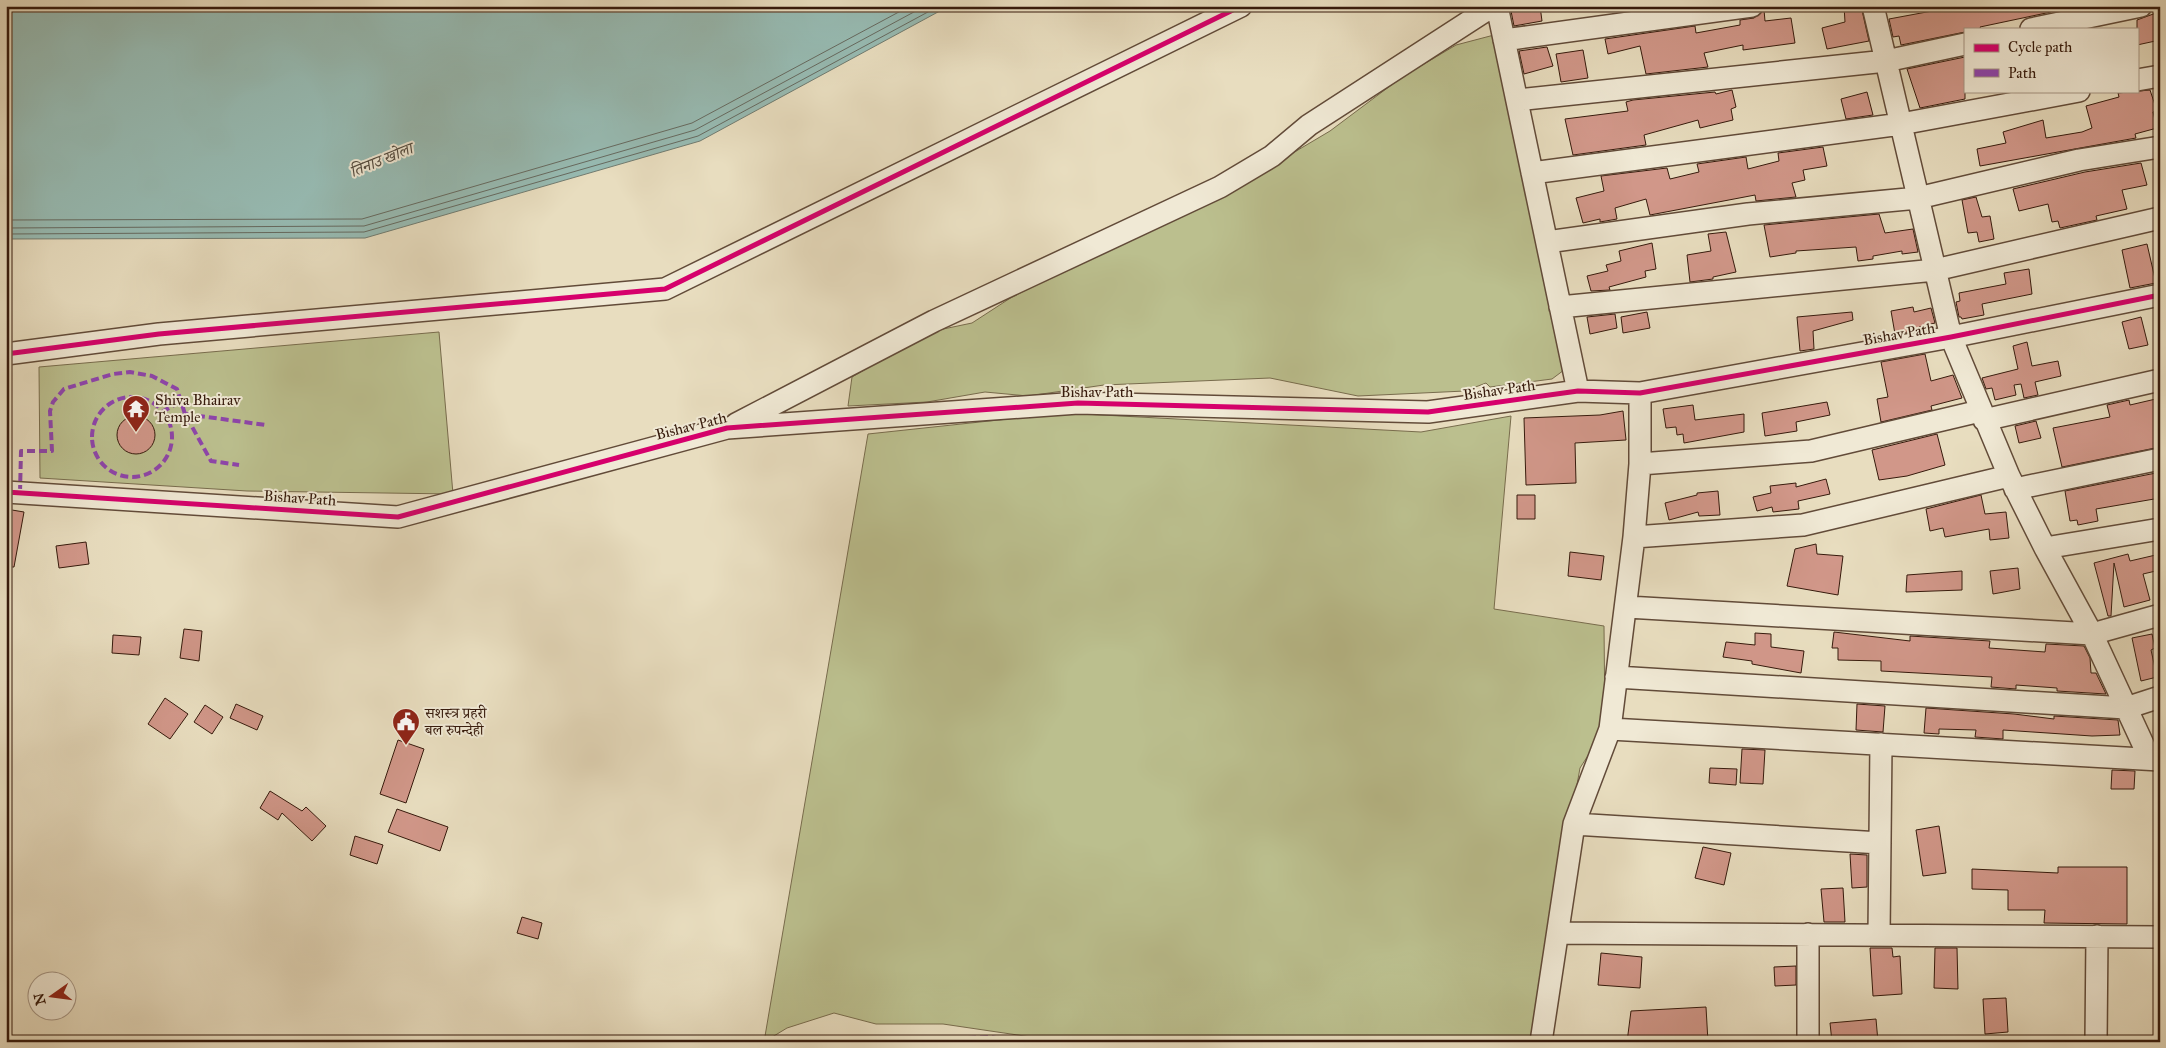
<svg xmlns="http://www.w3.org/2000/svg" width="2166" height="1048" font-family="'IM FELL Great Primer','Noto Serif Devanagari',serif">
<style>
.green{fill:#bbbf8e;stroke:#786c4d}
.water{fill:#97bbb3;stroke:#707b70}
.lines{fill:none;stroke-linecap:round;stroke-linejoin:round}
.shore{stroke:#666a60;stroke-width:1}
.building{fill:#d19789;stroke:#361a0c}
.minor-casing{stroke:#624b39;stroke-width:24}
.minor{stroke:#f0e9d5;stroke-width:21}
.quiet{stroke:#8e44ad;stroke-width:4;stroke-dasharray:8 4;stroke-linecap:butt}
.cycleway-casing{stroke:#f0e9d5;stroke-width:8}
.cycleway{stroke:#d6006c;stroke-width:5}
.labels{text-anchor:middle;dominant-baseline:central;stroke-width:4;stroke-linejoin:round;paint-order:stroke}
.street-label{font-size:15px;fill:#361a0c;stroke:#f0e9d5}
.poi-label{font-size:15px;fill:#361a0c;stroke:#f0e9d5;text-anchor:start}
.water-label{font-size:16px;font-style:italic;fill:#534a3e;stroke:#f0e9d5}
</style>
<rect width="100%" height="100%" fill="#e8ddbf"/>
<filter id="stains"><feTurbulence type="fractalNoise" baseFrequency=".004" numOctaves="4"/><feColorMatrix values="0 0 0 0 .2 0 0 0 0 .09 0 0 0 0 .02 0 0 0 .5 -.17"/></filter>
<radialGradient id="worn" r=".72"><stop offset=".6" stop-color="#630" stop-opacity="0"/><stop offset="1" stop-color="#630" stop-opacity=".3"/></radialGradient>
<path class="green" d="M1494 35 1564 370 1552 379 1490 387 1486 383 1465 391 1358 396 1270 378 1104 385 1028 396 985 392 927 402 848 406 852 377 929 332 972 323 1012 297 1244 182 1330 131 1402 77 1456 45Z
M439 332 453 494 247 491 40 478 39 367Z
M1064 413 1421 432 1511 416 1494 609 1604 626 1605 729 1580 768 1531 1042H1065L943 1024H876L834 1013 787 1028 764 1042 868 434Z"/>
<path class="water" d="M6 6H949L700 141 365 238 6 239Z"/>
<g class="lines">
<path class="shore" d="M6 220 362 219 692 123 910 6
M6 228 364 226 695 130 925 6
M6 234 364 232 698 136 939 6"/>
</g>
<path class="building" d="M1510 6H1540L1542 21 1514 26Z
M1844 6H1861L1869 41 1827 49 1822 28 1845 22Z
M1931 6H2050L2051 12 1980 27 1981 29H1965V32L1901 45 1899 36 1893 37 1889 19 1932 11Z
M1764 10 1765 21 1791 18 1795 43 1743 50V45L1704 53 1708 67 1646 74 1640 46 1608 54 1605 39 1695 26 1696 33 1740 25V20L1754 18Z
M2156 13 2160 40 2137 45V20Z
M1547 47 1553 66 1524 74 1519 51Z
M1583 50 1588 78 1561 82 1556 54Z
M1965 57V99L1920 108 1907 69Z
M1732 90 1736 107 1731 109 1733 120 1700 128 1698 120 1644 135 1646 145 1573 155 1565 119 1628 111 1626 102 1633 100 1715 92 1716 94Z
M2150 90 2157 111 2153 112 2157 128 2135 134 2136 138 1980 166 1977 149 2006 143 2003 132 2043 120 2046 138 2082 132 2092 128 2086 106 2119 97 2118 93Z
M1867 92 1873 115 1846 119 1841 99Z
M1823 147 1827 166 1803 170 1805 180 1792 183 1796 197 1756 201 1755 195 1650 215 1646 199 1615 208 1617 219 1600 222V219L1583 223 1576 198 1604 191 1601 176 1667 168 1670 179 1699 172 1697 164 1746 157 1748 169 1779 161 1778 153Z
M2141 163 2147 185 2122 190 2127 209 2096 216 2097 220 2060 228 2058 221 2052 222 2048 204 2019 211 2013 189 2085 172Z
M1976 197 1982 217 1990 216 1994 239 1979 242 1977 232 1968 233 1962 200Z
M1879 214 1885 233 1913 229 1918 252 1902 254V251L1873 256V259L1858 261 1856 247 1796 251V253L1770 257 1764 225Z
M1726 232 1736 272 1713 277V279L1690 282 1687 255 1711 251 1708 234Z
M1652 243 1656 269 1645 271 1646 277 1609 287 1610 290 1591 291 1587 276 1608 271 1606 265 1621 261 1619 251Z
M2147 244 2156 283 2130 288 2122 250Z
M2029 269 2032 294 1982 304 1984 315 1962 319 1961 317H1959L1956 302 1960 301 1959 293 2006 284 2004 273Z
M1913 307 1914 312 1931 308 1935 323 1919 327 1920 330 1895 334 1891 311Z
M1647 312 1650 328 1623 333 1621 317Z
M1852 312 1853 320 1813 331 1814 349 1800 351 1797 317Z
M1615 314 1617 328 1590 334 1587 317Z
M2141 317 2148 345 2129 349 2122 322Z
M2027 342 2032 366 2058 361 2061 376 2035 382 2038 395 2024 398 2021 384 2014 385 2016 395 1995 400 1992 388 1986 389 1982 378 2018 369 2013 346Z
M1925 354 1931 381 1953 375 1962 398 1931 406 1932 410 1881 422 1877 399 1888 397 1881 362Z
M2160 398V447L2062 467 2053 428 2110 417 2107 405 2129 400 2130 405Z
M1827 402 1830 415 1796 422 1797 431 1765 436 1762 413Z
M1693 405 1695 420 1744 414V432L1684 443 1683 434 1677 435 1676 427 1666 428 1663 409Z
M1623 411 1626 440 1575 443 1576 483 1526 485 1524 418 1600 415Z
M117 435a19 19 0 1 1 38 0a19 19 0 1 1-38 0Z
M2036 421 2041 438 2019 443 2015 426Z
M1937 434 1945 465 1907 476 1879 480 1872 450Z
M2156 473 2160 498 2096 509 2098 521 2078 525 2077 520 2070 521 2065 491Z
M1826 479 1830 494 1798 501 1799 509 1773 512 1772 507 1757 511 1753 497 1771 493 1770 486 1796 483V487Z
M1718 491 1720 515 1699 516 1698 512 1669 520 1665 503 1697 495V493Z
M1517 495H1535V519H1517Z
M1981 495 1985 514 2006 512 2009 538 1990 540 1989 529 1945 537 1943 528 1930 531 1926 509Z
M6 509 24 512 14 567H6Z
M86 542 89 564 59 568 56 546Z
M1816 544 1817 554 1843 556 1838 595 1787 586 1795 549Z
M1570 552 1604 556 1601 580 1568 576Z
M2128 554 2130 561 2160 554V570L2143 574 2150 600 2124 607 2114 563 2111 616H2108L2094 563Z
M2018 568 2020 589 1993 594 1990 571Z
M1962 571V590L1906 592 1907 575Z
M184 629 202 631 199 661 180 658Z
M1834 632 1910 641V636L1990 641 1989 648 2045 652 2046 644 2084 646 2090 658 2091 673H2096L2106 694 2057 691V688L2016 685V689L1991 687 1992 677 1881 671V661L1838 660V648H1832Z
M1755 633 1771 634V647L1804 651 1801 673 1752 664V661L1723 657 1726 642 1755 645Z
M2152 634 2155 648 2151 650 2157 677 2141 681 2132 638Z
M113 635 141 637 139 655 112 653Z
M165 698 188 714 170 739 148 724Z
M236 704 263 716 257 730 230 718Z
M1857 704 1885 706 1883 732 1856 730Z
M205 705 223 717 212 734 194 722Z
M1926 708 2014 714 2054 719V716L2118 720 2120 735 2092 736 2003 730V739L1975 737 1976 730 1939 729V734L1924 733Z
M398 740 424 749 406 803 380 794Z
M1742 749 1765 750 1763 784 1740 783Z
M1710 768 1737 769 1736 785 1709 783Z
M2112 770 2135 771 2134 789H2111Z
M270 791 302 811 306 807 326 826 312 841 282 813 278 820 260 808Z
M397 809 448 827 440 851 388 832Z
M1939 826 1946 873 1923 876 1916 830Z
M355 836 383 845 377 864 350 855Z
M1703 847 1731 853 1724 885 1695 878Z
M1850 854 1867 855V887L1852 888Z
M2058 867H2127V924L2044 923 2045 910H2008V890L1972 889V869L2058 873Z
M1843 888 1845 922H1824L1821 889Z
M522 917 542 923 538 939 517 933Z
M1870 948H1892L1893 957 1900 956 1902 994 1873 996Z
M1935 948H1957L1958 989 1934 988Z
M1601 953 1642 957 1640 988 1598 985Z
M1796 966V985L1775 986 1774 967Z
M2006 998 2008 1032 1985 1034 1983 999Z
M1706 1007 1708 1042H1627L1631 1011Z
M1876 1019 1878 1042H1832L1830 1023Z"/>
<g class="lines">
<defs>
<path id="minor" d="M1497 6 1578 391
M1873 6 1951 337 2009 476 2045 548 2092 634 2150 759
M2031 29 2141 6
M1504 40 1752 6
M2137 80 2160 76
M1517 100 1886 61 1965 44
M1532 173 1901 124 2079 91
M1547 242 1748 214 1918 198 2079 160 2160 147
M1560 307 1935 270 2160 218
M6 354 159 334 665 289 1241 6
M1984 420 2160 380
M736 424 934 321 1220 187 1272 156 1309 125 1493 6
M1640 464 1811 451 1980 411
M2015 489 2160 459
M6 492 398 517 727 428 1078 403 1428 412 1578 391 1640 393 1951 337 2160 295
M1634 537 1803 525 2009 476
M2045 548 2160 529
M1627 607 2092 634 2160 615
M1616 677 2126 708 2160 697
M1610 729 2160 760
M1574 824 1880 843
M1558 933 2160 937
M1879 935 1881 744
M1541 1042 1574 824 1610 729 1634 537 1640 464V393
M1808 1042V934
M2096 1042 2097 936"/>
</defs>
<use href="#minor" class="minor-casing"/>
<use href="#minor" class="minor"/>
<path class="quiet" d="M92 437a40 40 0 1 1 80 0a40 40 0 1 1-80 0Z
M162 412 181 401
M185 414 266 425
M20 493 21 451H52L50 411 53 402 64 389 113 374 130 372 152 376 177 389 185 414 211 461 239 465
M860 1042 991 1037 1016 1042"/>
<defs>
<path id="cycleway" d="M6 354 159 334 665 289 1241 6
M6 492 398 517 727 428 1078 403 1428 412 1578 391 1640 393 1951 337 2160 295"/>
</defs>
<use href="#cycleway" class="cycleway-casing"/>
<use href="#cycleway" class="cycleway"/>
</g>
<defs>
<symbol id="temple-pin" viewBox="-11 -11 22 30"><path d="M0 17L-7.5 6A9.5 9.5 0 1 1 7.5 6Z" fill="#8f2418" stroke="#f0e9d5"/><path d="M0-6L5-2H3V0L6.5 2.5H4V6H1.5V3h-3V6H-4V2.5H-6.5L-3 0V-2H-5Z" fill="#fff"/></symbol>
<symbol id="civic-pin" viewBox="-11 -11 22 30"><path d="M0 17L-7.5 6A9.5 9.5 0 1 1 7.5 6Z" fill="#8f2418" stroke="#f0e9d5"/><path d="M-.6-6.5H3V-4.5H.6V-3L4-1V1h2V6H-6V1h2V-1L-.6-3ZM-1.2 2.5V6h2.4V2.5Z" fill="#fff"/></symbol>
</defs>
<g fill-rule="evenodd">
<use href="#temple-pin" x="120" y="393" width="32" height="43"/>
<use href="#civic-pin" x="390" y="706" width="32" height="43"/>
</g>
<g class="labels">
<g class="street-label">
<text transform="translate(1899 334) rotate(-10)">Bishav Path</text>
<text transform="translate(1499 390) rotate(-8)">Bishav Path</text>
<text x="1097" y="392">Bishav Path</text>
<text transform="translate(691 426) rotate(-14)">Bishav Path</text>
<text transform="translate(300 498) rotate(4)">Bishav Path</text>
</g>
<g class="poi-label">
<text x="155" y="400">Shiva Bhairav<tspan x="155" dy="17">Temple</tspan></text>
<text x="425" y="713">सशस्त्र प्रहरी<tspan x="425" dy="17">बल रुपन्देही</tspan></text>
</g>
<g class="water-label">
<text transform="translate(381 160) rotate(-22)">तिनाउ खोला</text>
</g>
</g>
<rect width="2166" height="1048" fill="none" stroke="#e8ddbf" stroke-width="25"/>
<rect x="8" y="8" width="2151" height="1033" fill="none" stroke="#361a0c" stroke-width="2.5"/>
<rect x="12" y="12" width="2141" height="1023" fill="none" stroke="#361a0c"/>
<rect x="1964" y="28" width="175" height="65" fill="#f0e9d5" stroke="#a69685"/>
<rect x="1974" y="44" width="25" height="8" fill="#d6006c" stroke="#a69685"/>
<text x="2008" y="52" font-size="15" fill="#361a0c">Cycle path</text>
<rect x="1974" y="69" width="25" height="8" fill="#8e44ad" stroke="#a69685"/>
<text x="2008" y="78" font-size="15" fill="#361a0c">Path</text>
<g transform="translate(52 996) rotate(256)"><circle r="24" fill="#f0e9d5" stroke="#a69685"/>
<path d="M0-4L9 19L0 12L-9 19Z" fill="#8f2418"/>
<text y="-8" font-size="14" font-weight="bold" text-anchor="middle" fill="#361a0c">N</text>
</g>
<rect width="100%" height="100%" filter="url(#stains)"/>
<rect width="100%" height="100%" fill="url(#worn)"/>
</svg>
